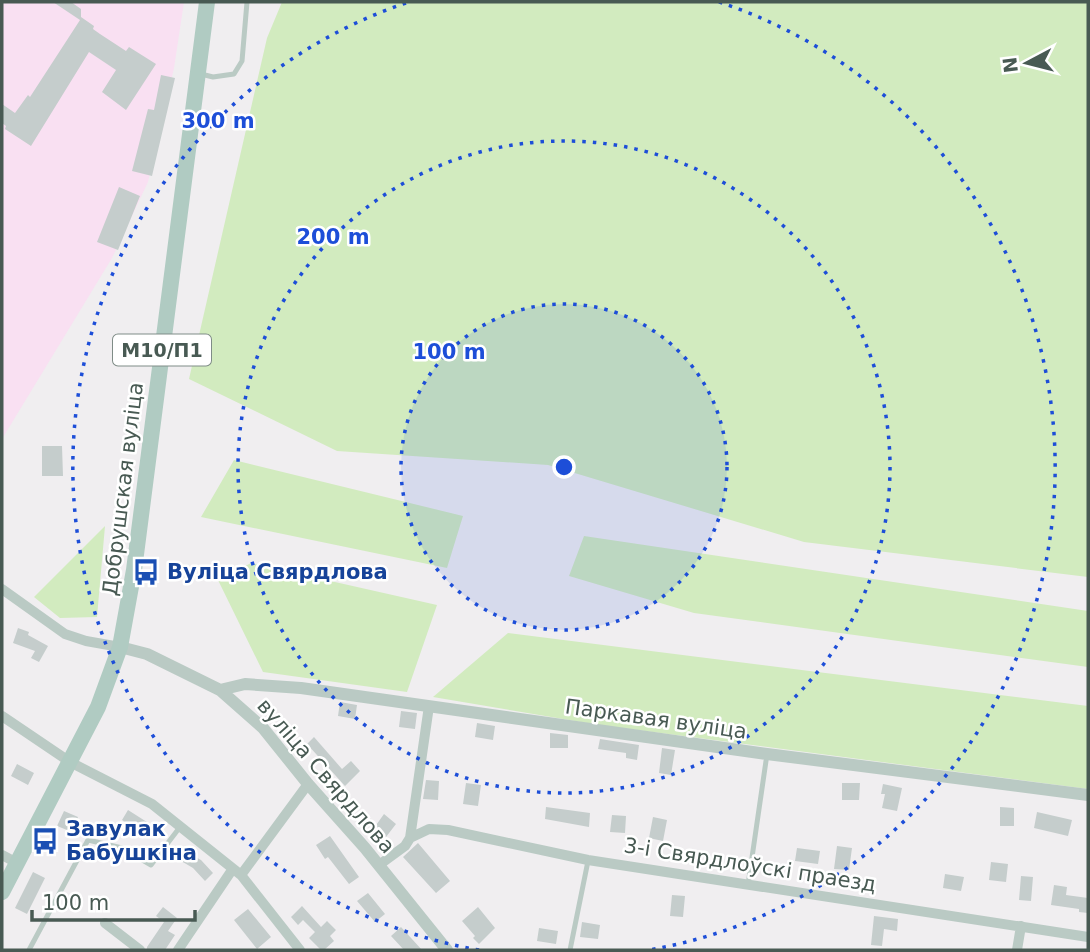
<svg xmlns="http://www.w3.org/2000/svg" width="1090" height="952" font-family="'DejaVu Sans',sans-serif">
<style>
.medical{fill:#f9e0f2}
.green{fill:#d2ebbf}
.building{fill:#c5cdcc}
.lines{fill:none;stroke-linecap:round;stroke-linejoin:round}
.service{stroke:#bacac4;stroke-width:5}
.minor{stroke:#bacac4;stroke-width:10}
.tertiary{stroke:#bacac4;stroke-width:12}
.primary{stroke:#b0cbc2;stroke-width:16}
.ring{fill:none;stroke:#1d4ed8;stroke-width:3.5;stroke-dasharray:3.5 7}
.labels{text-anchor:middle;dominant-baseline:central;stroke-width:5;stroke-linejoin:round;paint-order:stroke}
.shield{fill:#fff;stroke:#7f8c87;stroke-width:2}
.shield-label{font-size:19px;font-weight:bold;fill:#485a53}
.street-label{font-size:21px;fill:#485a53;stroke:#fff}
.transit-label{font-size:21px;font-weight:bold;fill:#164399;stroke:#fff;text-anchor:start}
.centre{fill:#1d4ed8;stroke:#fff;stroke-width:3.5}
.ring-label{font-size:21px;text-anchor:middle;font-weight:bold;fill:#1d4ed8;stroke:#fff;stroke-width:5;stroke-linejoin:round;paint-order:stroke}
</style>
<rect width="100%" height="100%" fill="#f0eef0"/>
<path class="medical" d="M2 2H184L174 68 148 182 112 258 2 439Z"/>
<path class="green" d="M282 2H1088V577L804 542 548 465 337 451 189 379 267 38Z
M234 460 463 516 447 568 201 517Z
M105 526 97 617 60 618 34 597Z
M584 536 1088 611V667L694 613 569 576Z
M251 563 437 605 407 692 263 672 218 580Z
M508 633 1088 706V789L599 725 433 697Z"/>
<path class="building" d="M53 2H71L81 9V17L94 26 93 29 100 34 126 51 129 47 156 64 126 110 102 92 116 70 89 52 31 146 5 129 6 126 2 123V104L15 113 28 95 30 97 80 20Z
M161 75 175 78 152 176 132 171 148 109 154 110Z
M119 187 140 196 118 250 97 242Z
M42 446H62L63 476H42Z
M18 628 29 632 28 635 48 646 39 662 31 658 35 651 13 643Z
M340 702 357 705 355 719 338 716Z
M401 711 417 713 415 729 399 727Z
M477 723 495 726 493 740 475 737Z
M550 733 568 735V748H550Z
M314 737 342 769 351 761 360 771 345 786 307 744Z
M600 739 639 745 637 760 626 758V753L598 749Z
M662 748 675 750 671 775 659 773Z
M17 764 34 773 28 785 11 776Z
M426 780 439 781 438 800 423 799Z
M466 783 481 785 478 806 463 804Z
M842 783H860L859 800H842Z
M883 784 902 788 897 811 882 808 885 794H881Z
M546 807 590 813 589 827 545 819Z
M1000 807 1014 808V826H1000Z
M128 810 150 824 144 834 122 820Z
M64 811 78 817 72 832 57 826Z
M1037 812 1072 820 1068 836 1034 828Z
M384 814 396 824 386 837 374 828Z
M612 815 626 816 625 833 610 832Z
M653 817 667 820 663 841 649 838Z
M330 836 359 877 349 884 328 857 325 859 316 845Z
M418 843 450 881 436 893 403 857Z
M837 846 852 848 849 870 834 869Z
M797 848 820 851 818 864 795 861Z
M181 849 201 860 213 873 205 881 193 868 176 858Z
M991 862 1008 864 1006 882 989 880Z
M33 872 45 878 27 914 15 908Z
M945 874 964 877 961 891 943 888Z
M1021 876 1033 877 1031 901 1019 900Z
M1054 885 1067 887 1066 895 1088 898V913L1079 912V909L1051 905Z
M368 893 385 914 375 922 357 901Z
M672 895 685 896 683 917 670 916Z
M302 906 321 927 327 921 336 930 330 936 334 941 324 950H321L309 938 315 932 303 920 298 925 291 917Z
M163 907 177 918 168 931 175 935 165 950H147V947L164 922 156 916Z
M478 907 495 928 479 944 473 938 475 936 462 921Z
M248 909 271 937 257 949 234 920Z
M874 916 898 919 897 931 884 929 882 946 871 945Z
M582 922 600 925 598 939 580 937Z
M401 927 422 950H404L391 936Z
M539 928 558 931 556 944 537 941Z"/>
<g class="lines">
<path class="service" d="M201 74 213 77 234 74 242 61 247 2
M748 885 767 754
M29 950 88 840 122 848 151 865 180 827
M570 950 588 861"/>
<path class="minor" d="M2 589 65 634 86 641 120 647
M2 716 70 762 152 804 241 875 300 950
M410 838 429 829 448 830 588 860 1088 937
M2 855 17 863
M379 865 405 846 410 838 429 706
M241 875 308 784
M105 923 140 950
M178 950 232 870
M1017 950 1021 926"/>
<path class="tertiary" d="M120 647 147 654 220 690 263 728 308 784 365 848 447 950
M220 690 245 684 301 688 767 754 1088 795"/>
<path class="primary" d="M2 892 98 707 120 647 134 570 207 2"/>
</g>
<circle cx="564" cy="467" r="163" fill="#1d4ed8" fill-opacity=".12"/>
<g class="ring">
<circle cx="564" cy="467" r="163"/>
<circle cx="564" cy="467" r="326"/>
<path d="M479 950A490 490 0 0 1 409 2M719 2A490 490 0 0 1 649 950"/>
</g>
<defs>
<symbol id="bus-bare" viewBox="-9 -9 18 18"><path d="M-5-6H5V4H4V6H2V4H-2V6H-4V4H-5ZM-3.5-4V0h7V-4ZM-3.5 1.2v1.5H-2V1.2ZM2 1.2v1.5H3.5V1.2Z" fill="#1a4fb4" stroke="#fff" stroke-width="2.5" paint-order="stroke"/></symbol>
</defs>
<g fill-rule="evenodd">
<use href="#bus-bare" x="127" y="553" width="38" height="38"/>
<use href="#bus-bare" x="26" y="822" width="38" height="38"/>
</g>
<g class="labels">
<rect class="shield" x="113" y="334.5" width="98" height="31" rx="5"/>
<g class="shield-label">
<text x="162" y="350">М10/П1</text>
</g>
<g class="street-label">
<text transform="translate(123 489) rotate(-83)">Добрушская вуліца</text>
<text transform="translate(656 719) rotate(8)">Паркавая вуліца</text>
<text transform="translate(326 776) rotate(49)">вуліца Свярдлова</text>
<text transform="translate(750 865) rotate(9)">3-і Свярдлоўскі праезд</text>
</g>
<g class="transit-label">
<text x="167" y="572">Вуліца Свярдлова</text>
<text x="66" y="829">Завулак<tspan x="66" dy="24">Бабушкіна</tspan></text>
</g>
</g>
<circle cx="564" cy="467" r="10" class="centre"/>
<g class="ring-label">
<text x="218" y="128">300 m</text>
<text x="333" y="244">200 m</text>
<text x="449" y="359">100 m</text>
</g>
<rect width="1090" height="952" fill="none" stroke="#485a53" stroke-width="7"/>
<g transform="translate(1027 63) rotate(263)" stroke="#ffffff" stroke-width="5" paint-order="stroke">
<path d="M0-5L12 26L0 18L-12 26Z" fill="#485a53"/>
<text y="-10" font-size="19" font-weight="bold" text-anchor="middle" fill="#485a53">N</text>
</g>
<path d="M32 910v10h163v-10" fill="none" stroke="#485a53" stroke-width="3.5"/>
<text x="42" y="910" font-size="21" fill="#485a53" stroke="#ffffff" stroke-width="5" paint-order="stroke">100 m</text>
</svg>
